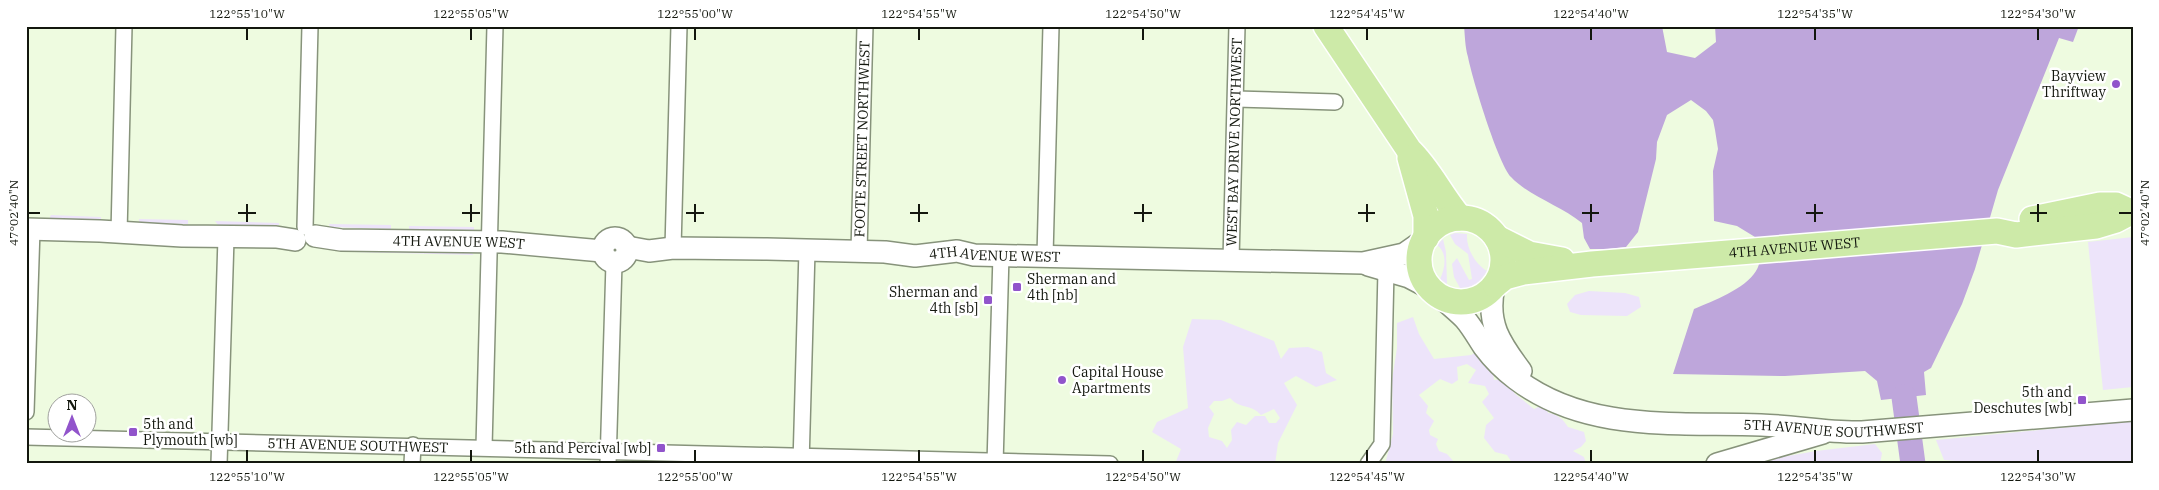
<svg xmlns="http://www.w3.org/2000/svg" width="2159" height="490" font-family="'IBM Plex Serif',serif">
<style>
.green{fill:#ede4fa;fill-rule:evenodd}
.water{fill:#bea6db}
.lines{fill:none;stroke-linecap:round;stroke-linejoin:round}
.river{stroke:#bea6db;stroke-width:25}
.street-casing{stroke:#87937b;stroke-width:18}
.secondary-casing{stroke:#87937b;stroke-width:24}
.primary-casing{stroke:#fff;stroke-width:28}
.street{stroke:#fff;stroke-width:15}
.secondary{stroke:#fff;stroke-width:21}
.primary{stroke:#cdeaa8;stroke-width:25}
.ticks{fill:none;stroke:#13170e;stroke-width:2}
.poi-dot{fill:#9154cb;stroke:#fff;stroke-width:2}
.labels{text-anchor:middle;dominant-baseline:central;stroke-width:5;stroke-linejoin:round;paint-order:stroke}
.poi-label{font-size:14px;fill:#13170e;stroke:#fff;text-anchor:end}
.street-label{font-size:14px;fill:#13170e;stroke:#fff}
.neatline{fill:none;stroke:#13170e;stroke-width:2}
.ticks-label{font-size:12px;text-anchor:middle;fill:#13170e}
</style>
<rect width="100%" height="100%" fill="#eefbe0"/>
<path class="green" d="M51 215 101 217V222L49 219Z
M139 219 188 220V224L139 223Z
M215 221 279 223V225H218Z
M329 224 391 225V229L330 227Z
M409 226 474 227V230L409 229Z
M1455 233 1467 234C1466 248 1475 264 1487 271 1480 282 1474 288 1460 288L1454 277 1452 264 1457 258 1469 280 1472 279 1468 254 1455 244 1450 235Z
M2133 237V387L2103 390 2088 242Z
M1443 239 1446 252 1447 284 1440 279C1445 269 1448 253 1437 245Z
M356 249 469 252 475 255 353 252Z
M1589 291 1625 293 1639 297 1641 307 1627 316 1581 315 1570 312 1567 304 1575 295Z
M1413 317 1419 334 1434 359 1471 355 1481 350 1493 373 1494 380 1509 378 1514 383V393L1534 409 1545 404 1548 413C1557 414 1563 419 1568 427L1584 432 1586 441 1581 447 1573 451 1584 457 1586 464H1513L1507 455 1495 452 1484 438 1486 425 1494 418 1482 402 1489 394 1485 386 1468 383 1476 370 1467 364 1457 367 1458 380 1452 384 1440 379 1419 395 1428 406 1426 413 1434 421 1429 430 1430 435 1438 439 1436 444 1439 451 1447 454 1456 464H1385L1393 434 1392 380 1397 348V323Z
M1192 319 1221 320 1274 341 1281 359 1289 348 1308 347 1322 352 1326 373 1337 380 1316 387 1296 376 1284 383 1297 405 1278 443 1275 464H1175L1181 449 1152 432 1157 422 1188 408 1183 347ZM1230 398C1241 410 1250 403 1261 415L1274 409 1280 418 1276 423H1269L1265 416H1255L1246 425 1237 422 1231 430 1232 440 1227 448 1222 441 1209 437 1208 428 1214 414 1209 407 1214 401H1222Z
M2133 421V464H1994L1944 460 1936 440Z
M1875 444 1882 453 1880 464H1742L1816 451Z"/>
<path class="water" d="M1464 26H1662L1667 52 1695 58 1716 42 1715 26H2079L2073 42 2059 38 1998 190 1975 269 1962 304 1931 368 1924 372 1926 395 1881 400 1877 381 1865 371 1785 376 1673 374 1694 309C1713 301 1745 289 1756 271 1763 261 1758 247 1755 237L1737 226 1714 221 1713 171 1718 149 1715 130 1713 120 1706 111 1691 100 1667 115 1657 142 1656 159 1638 232 1626 247 1608 249H1590L1584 238 1582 223C1560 205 1530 197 1511 177 1498 163 1472 78 1468 57 1465 47 1465 36 1464 26Z"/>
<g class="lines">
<path class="river" d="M1904 397 1913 464"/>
<defs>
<g id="street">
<path d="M1236 99 1335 102"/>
<path d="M305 227 310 26"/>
<path d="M119 233 124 26"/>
<path d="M673 248 679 26"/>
<path id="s1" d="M859 251 865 26"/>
<path d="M1045 256 1051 26"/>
<path id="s2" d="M1231 260 1237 26"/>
<path d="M26 412 32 229"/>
<path id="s3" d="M26 437 1110 464"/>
<path d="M484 447 495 26"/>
<path d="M219 464 226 238"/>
<path d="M412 464 413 445"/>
<path d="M608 464 614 263"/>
<path d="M801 464 807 250"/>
<path d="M995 464 1001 255"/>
<path d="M1368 464 1382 444 1386 270"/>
</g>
<g id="secondary">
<path d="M26 229 100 231 182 236 276 237 295 240"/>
<path id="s4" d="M315 236 341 240 502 242 602 251"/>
<circle cx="615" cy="250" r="12"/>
<path id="s5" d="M627 247 649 251 673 248 767 249 885 252 915 256 957 251 974 255 1363 263 1404 254 1424 240"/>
<path d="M1368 265 1409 277 1430 288"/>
<path d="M1494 287C1486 323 1500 343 1521 371"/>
<path id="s6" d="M1440 296C1448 304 1457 311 1465 319 1472 327 1478 338 1484 347 1493 359 1504 370 1516 379 1587 433 1678 422 1761 425 1795 426 1828 433 1862 432L2133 410"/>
<path d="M1717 464 1823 433"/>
</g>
<g id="primary">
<path d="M1326 26 1409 150C1430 170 1441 196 1460 218"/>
<path d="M1410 158 1426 216V238"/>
<circle cx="1461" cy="260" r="42"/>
<path d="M2032 219 2100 205H2116L2129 211"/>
<path d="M1497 238 1529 254 1562 260"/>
<path id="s7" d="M1495 285 1505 277 1523 272 1592 264 1997 231 2016 235 2096 226 2116 220 2133 211"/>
</g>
</defs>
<use href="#street" class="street-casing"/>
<use href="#secondary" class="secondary-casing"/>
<use href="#primary" class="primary-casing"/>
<use href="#street" class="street"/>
<use href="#secondary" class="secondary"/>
<use href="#primary" class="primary"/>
</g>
<path class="ticks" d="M247 28V40M471 28V40M695 28V40M919 28V40M1143 28V40M1367 28V40M1591 28V40M1815 28V40M2038 28V40M247 204V222M471 204V222M695 204V222M919 204V222M1143 204V222M1367 204V222M1591 204V222M1815 204V222M2038 204V222M28 213H40M238 213H256M462 213H480M686 213H704M910 213H928M1134 213H1152M1358 213H1375M1582 213H1599M1806 213H1823M2030 213H2047M2119 213H2132M247 450V462M471 450V462M695 450V462M919 450V462M1143 450V462M1367 450V462M1591 450V462M1815 450V462M2038 450V462"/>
<g class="poi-dot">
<circle cx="2116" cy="84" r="5"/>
<rect x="1012" y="282" width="10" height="10" rx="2.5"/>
<rect x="983" y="295" width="10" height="10" rx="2.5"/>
<circle cx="1062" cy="380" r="5"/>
<rect x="2077" y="395" width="10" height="10" rx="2.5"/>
<rect x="128" y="427" width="10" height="10" rx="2.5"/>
<rect x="656" y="443" width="10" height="10" rx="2.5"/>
</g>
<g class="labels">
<g class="poi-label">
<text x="2106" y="76">Bayview<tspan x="2106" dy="16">Thriftway</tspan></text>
<text x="1027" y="279" text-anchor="start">Sherman and<tspan x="1027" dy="16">4th [nb]</tspan></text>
<text x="978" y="292">Sherman and<tspan x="978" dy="16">4th [sb]</tspan></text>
<text x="1072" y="372" text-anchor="start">Capital House<tspan x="1072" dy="16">Apartments</tspan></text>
<text x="2072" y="392">5th and<tspan x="2072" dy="16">Deschutes [wb]</tspan></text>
<text x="143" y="424" text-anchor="start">5th and<tspan x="143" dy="16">Plymouth [wb]</tspan></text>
<text x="651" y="448">5th and Percival [wb]</text>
</g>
<g class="street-label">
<text stroke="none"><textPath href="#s1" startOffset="112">FOOTE STREET NORTHWEST</textPath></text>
<text stroke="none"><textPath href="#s2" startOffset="118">WEST BAY DRIVE NORTHWEST</textPath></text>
<text stroke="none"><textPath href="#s4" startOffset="144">4TH AVENUE WEST</textPath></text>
<text stroke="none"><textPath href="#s7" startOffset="304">4TH AVENUE WEST</textPath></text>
<text stroke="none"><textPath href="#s5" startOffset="369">4TH AVENUE WEST</textPath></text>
<text stroke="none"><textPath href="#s6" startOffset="440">5TH AVENUE SOUTHWEST</textPath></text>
<text stroke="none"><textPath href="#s3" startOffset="332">5TH AVENUE SOUTHWEST</textPath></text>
</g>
</g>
<rect width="2159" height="490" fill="none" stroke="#ffffff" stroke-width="55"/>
<g transform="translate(72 418)"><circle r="24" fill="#ffffff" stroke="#a1a29f"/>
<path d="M0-4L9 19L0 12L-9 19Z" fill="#9154cb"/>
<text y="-8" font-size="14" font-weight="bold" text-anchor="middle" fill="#13170e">N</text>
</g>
<rect x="28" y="28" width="2104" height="434" class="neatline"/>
<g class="ticks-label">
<text x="247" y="18">122°55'10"W</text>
<text x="471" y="18">122°55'05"W</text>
<text x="695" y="18">122°55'00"W</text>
<text x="919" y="18">122°54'55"W</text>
<text x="1143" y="18">122°54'50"W</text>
<text x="1367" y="18">122°54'45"W</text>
<text x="1591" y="18">122°54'40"W</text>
<text x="1815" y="18">122°54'35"W</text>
<text x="2038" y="18">122°54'30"W</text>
<text transform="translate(14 213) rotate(-90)" y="4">47°02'40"N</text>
<text transform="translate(2145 213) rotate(-90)" y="4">47°02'40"N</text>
<text x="247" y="481">122°55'10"W</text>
<text x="471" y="481">122°55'05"W</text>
<text x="695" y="481">122°55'00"W</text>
<text x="919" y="481">122°54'55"W</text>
<text x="1143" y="481">122°54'50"W</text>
<text x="1367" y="481">122°54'45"W</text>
<text x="1591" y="481">122°54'40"W</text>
<text x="1815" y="481">122°54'35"W</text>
<text x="2038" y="481">122°54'30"W</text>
</g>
</svg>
